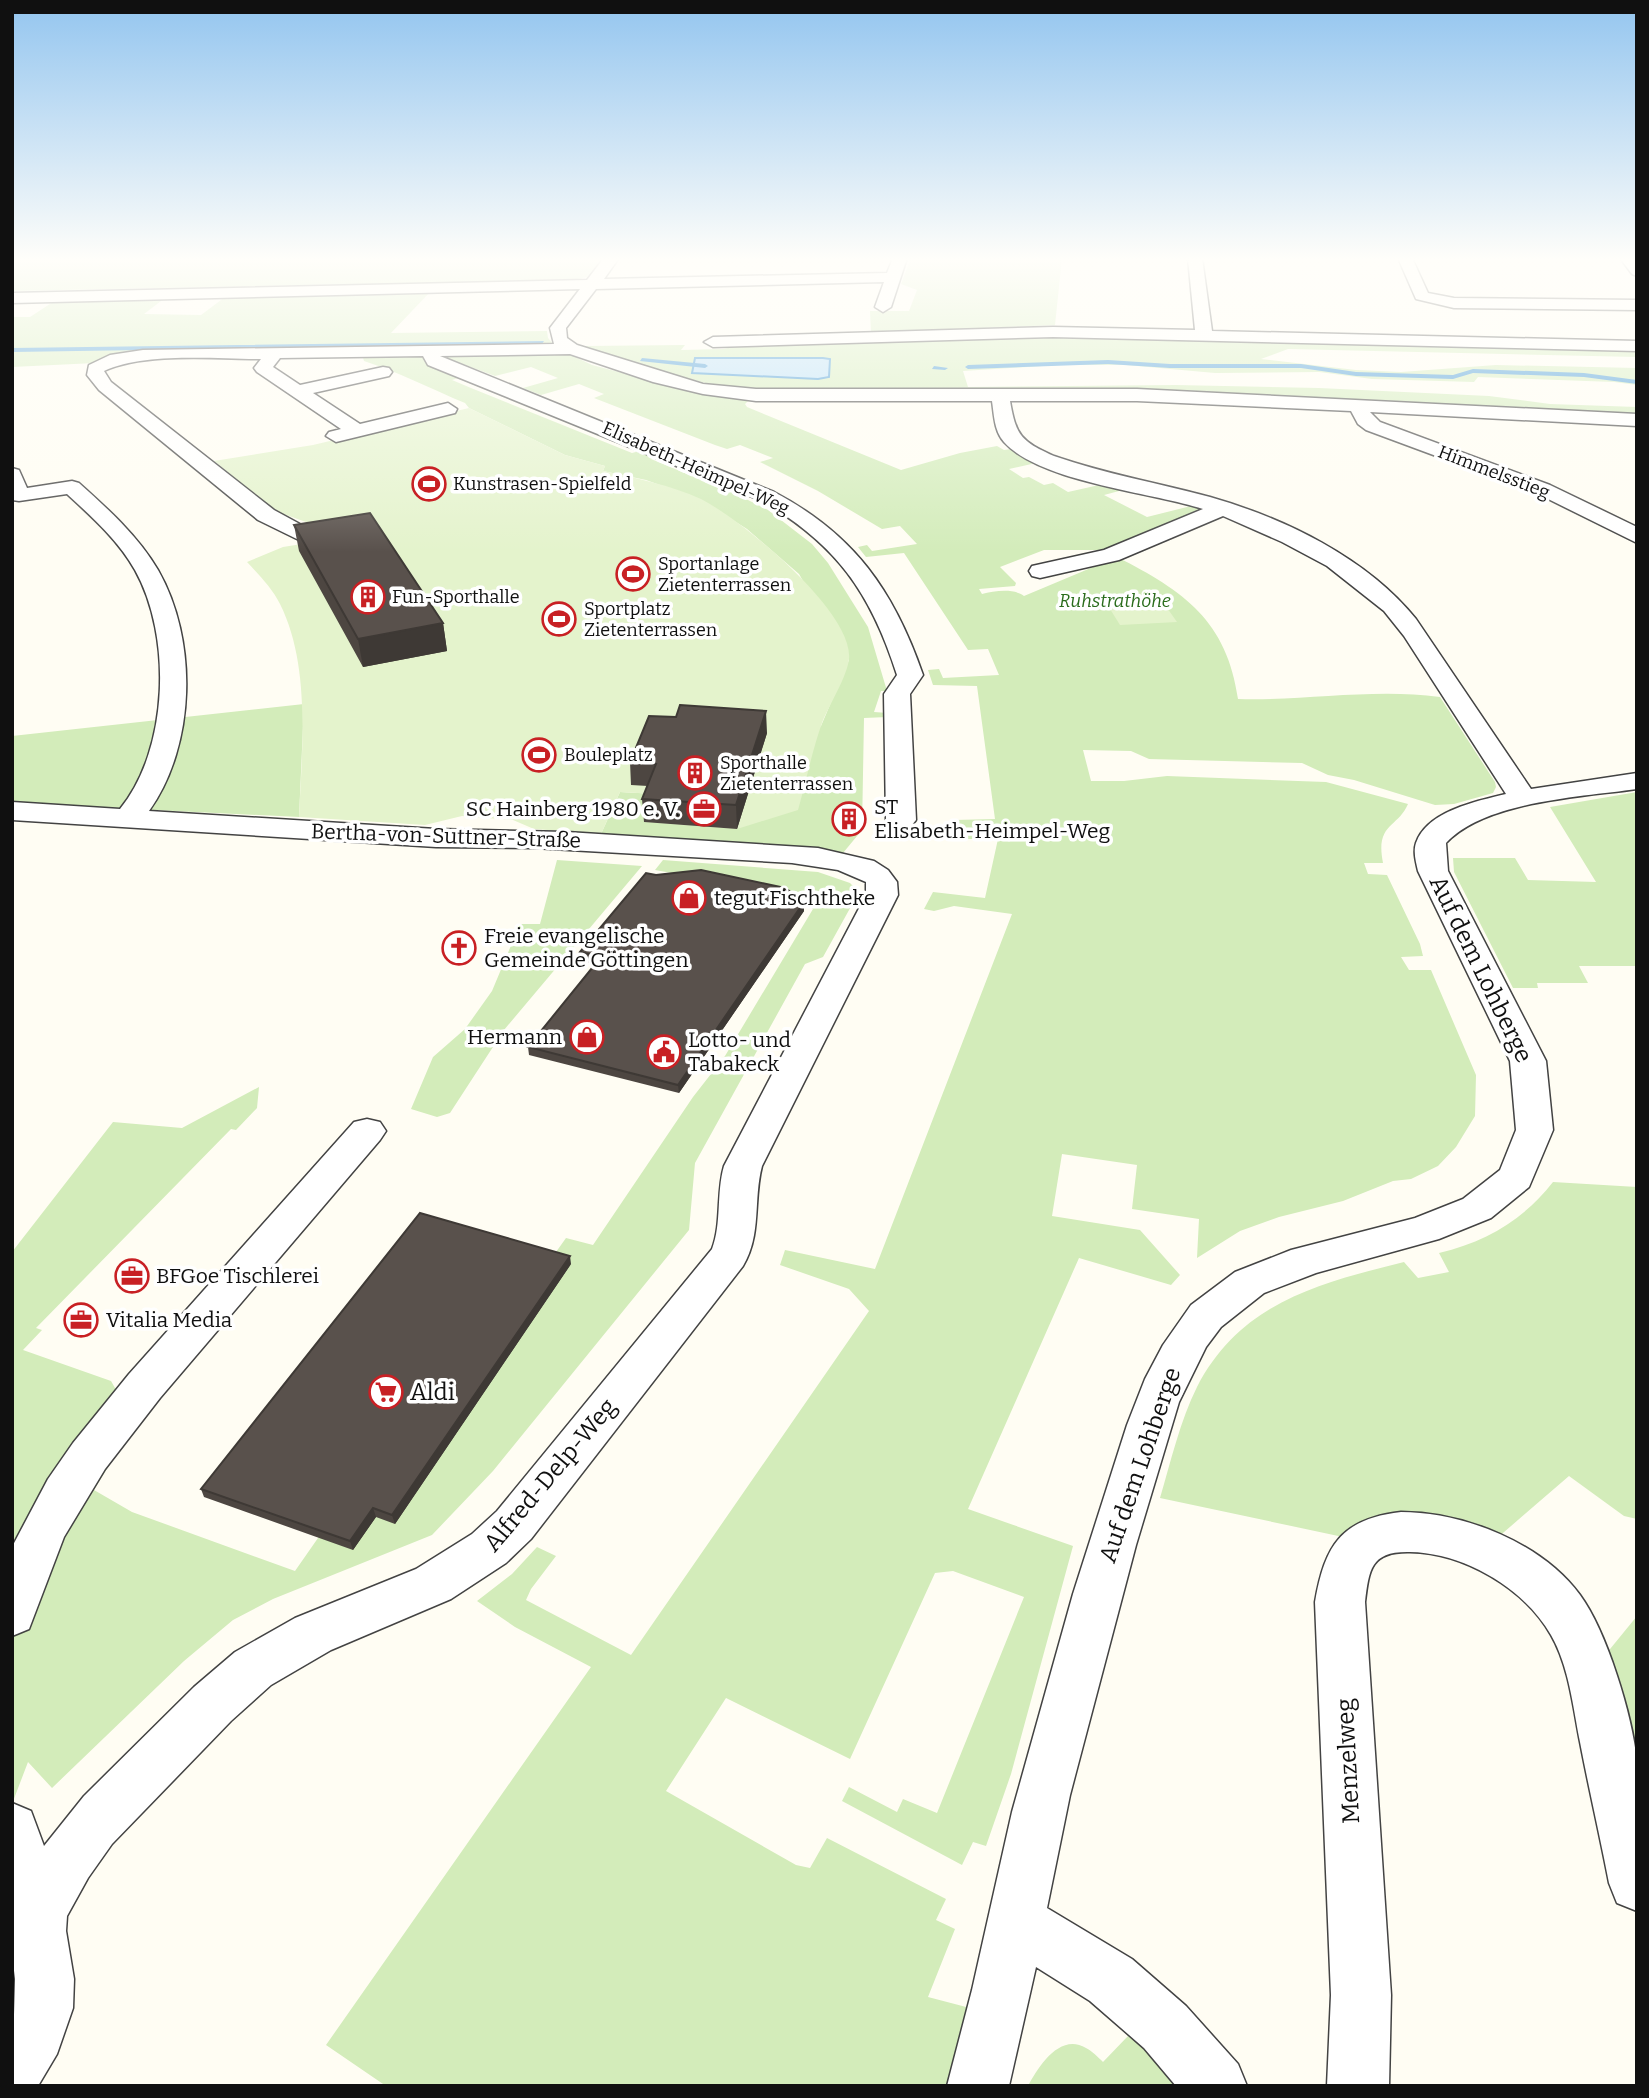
<svg xmlns="http://www.w3.org/2000/svg" width="1649" height="2098" font-family="Bitter,serif">
<style>
.green{fill:#d3ecba}
.pitch{fill:#e4f3cc}
.water{fill:#b5def9;stroke:#3892d4;stroke-width:2}
.lines{fill:none;stroke-linecap:round;stroke-linejoin:round}
.stream{fill:#3892d4;fill-rule:evenodd}
.minor-casing{stroke:#434343;stroke-width:3}
.minor{fill:#fff;fill-rule:evenodd}
.wall{fill:#4d4641}
.shaded-wall{fill:#3e3935}
.building{fill:#59514c;stroke:#3e3935;stroke-width:2}
.labels{text-anchor:middle;dominant-baseline:central;stroke-width:7;stroke-linejoin:round;paint-order:stroke}
.far-street-label{font-size:18px;fill:#101010;stroke:#fff}
.far-poi-label{font-size:18px;fill:#101010;stroke:#fff;text-anchor:start}
.far-park-label{font-size:18px;font-style:italic;fill:#2a6c1c;stroke:#fff}
.poi-label{font-size:21px;fill:#101010;stroke:#fff;text-anchor:start}
.street-label{font-size:21px;fill:#101010;stroke:#fff}
.near-street-label{font-size:24px;fill:#101010;stroke:#fff}
.near-poi-label{font-size:24px;fill:#101010;stroke:#fff;text-anchor:start}
</style>
<rect width="100%" height="100%" fill="#fffdf3"/>
<path class="green" d="M12 258 585 260 602 258 587 277 565 282 352 288 348 284 12 291Z
M911 258H1062L1055 325 871 333 870 311H909L917 290 901 284Z
M431 291 391 333 547 331 548 338 554 345 140 353 95 363 12 367V317H30L56 300 165 298 144 314 201 315 225 297Z
M1038 336 1637 350V357L1288 349 1261 359 1356 370 1401 372 1496 365 1637 368V385L1614 382 1478 377 1474 382 1372 379 1319 372 1215 373 1126 365H1058L963 371 968 387 1176 385 1319 388 1489 396 1550 404 1637 407V416L1146 392 823 394 714 385 669 374 584 346 685 345 681 350 723 349 749 344Z
M565 352 592 365 661 383 750 399 745 404 747 407 901 470 960 453 997 446 1004 450 1011 449 1036 463 1009 469 1023 478 1029 477 1044 485 1053 483 1068 492 1108 483 1120 486 1119 491 1104 495 1147 517 1195 505 1201 510 1104 550H1044L1000 567 1016 583 1015 586 979 589 982 594C994 591 1014 588 1024 596L1117 557C1184 591 1227 621 1238 699 1305 701 1373 688 1440 697L1495 782 1496 787 1493 793 1454 804 1435 805 1354 780 1328 775 1302 763 1149 759 1131 751 1083 750 1091 781H1124L1167 776 1326 782 1408 804C1398 828 1375 823 1383 863H1364L1368 874 1387 875 1420 944 1423 956 1401 957 1409 970H1431L1476 1075 1475 1116 1456 1147 1438 1166 1411 1179 1393 1181 1343 1201 1279 1217 1240 1231 1197 1258 1199 1219 1132 1209 1137 1165 1062 1154 1052 1216 1140 1230 1180 1275 1171 1285 1079 1258 968 1509 1073 1546 1011 1774 986 1846 973 1842 962 1865 842 1801 849 1787 897 1812 903 1799 937 1813 1024 1597 953 1571 935 1573 850 1759 726 1698 666 1791 796 1865 810 1868 827 1838 946 1899 936 1920 955 1929 928 1997 970 2008 947 2086H386L326 2045 591 1667 515 1627 477 1601 512 1574 537 1547 556 1556 531 1589 526 1600 631 1655 869 1311 849 1289 780 1265 785 1250 875 1269 1012 914 954 906 934 911 924 909 933 892 985 898 998 839H956L954 820 995 819 977 686 933 685 928 670 939 669 943 678 999 675 988 649 968 650 904 553 866 557 858 547 867 545 872 551 917 544 900 526 882 529 818 491 760 462 773 458 740 445 727 449 715 445 594 398 604 394 579 384 541 395 523 388 558 378 531 367 495 376 444 357Z
M362 354 419 355 436 365 465 376 452 380 471 388 632 453 647 449 652 451 641 455H662L651 459 740 496 768 510 812 544 828 563 868 627 887 691H881L874 712 888 713V717L864 718 862 830 843 853 610 837 601 834 620 792 656 794 821 726 849 660 799 574 747 529 701 500 646 480 603 471 605 466 565 455 469 408 465 403C431 389 399 372 364 361Z
M304 704 299 817 12 803V736Z
M1637 792V966H1579L1588 983H1537L1538 988H1513L1454 872 1453 858H1515L1528 880 1596 882 1550 807Z
M557 860 642 866 504 1030 450 1113 437 1117 411 1109 433 1057 465 1029 492 991 520 924H540Z
M663 860 818 872 850 883 859 892 823 957 805 964 695 1163 689 1230 493 1471 432 1535 273 1599 233 1620 184 1661 52 1788 28 1762 12 1804V1252L113 1122 182 1128 259 1087 257 1108 236 1130 231 1129 36 1328 42 1330 23 1350 111 1381 135 1423 94 1490 132 1512 295 1571 318 1538 551 1259 566 1238 593 1245 693 1097 725 1056 813 909 789 894 655 870Z
M1553 1182 1637 1187V1519L1624 1516 1569 1476 1496 1539 1343 1537 1160 1498C1171 1461 1180 1421 1197 1387 1241 1302 1320 1283 1404 1262L1418 1278 1449 1272 1439 1253C1487 1241 1522 1221 1553 1182Z
M1637 1616V1777L1606 1654Z
M1128 2036 1146 2049 1179 2086H1028C1038 2067 1060 2032 1086 2048 1092 2051 1098 2057 1103 2062Z"/>
<path class="pitch" d="M469 408 565 455 605 466 603 471C636 478 670 485 701 499 741 519 854 612 849 659 847 677 829 705 822 723 812 751 806 782 798 810L737 829 644 822 655 794 620 792 601 834 534 829 513 820 462 816 425 825 299 817C302 750 311 666 280 604 272 588 259 575 247 562L283 547 333 539 323 528 275 511 214 461 313 445Z
M1165 605 1177 622 1120 625 1110 609Z"/>
<path class="water" d="M695 358H823L830 359 829 377 818 379 692 373Z"/>
<g class="lines">
<path class="stream" d="M544 341 542 344 12 352V348Z
M642 358 705 364 708 366 705 368 640 361Z
M1108 360 1170 364H1301L1356 372 1453 375 1473 369 1584 373 1637 380V384L1584 377 1473 373 1453 379 1356 376 1301 368H1170L1108 364 968 369 965 367 968 365Z
M934 366 948 368 945 370 932 369Z"/>
<defs>
<path id="minor" d="M604 258H619L604 279 887 273 893 258H907L891 307 883 312 875 307 884 282 596 289 566 328 567 338 577 345 703 384 756 389H1137L1637 414V426L1370 412 1380 422 1550 485 1637 527V543L1536 493 1366 430 1358 424 1351 411 1137 401H1010C1016 436 1021 441 1054 456 1105 474 1158 483 1210 497 1284 518 1367 558 1416 619L1531 789 1637 773V789C1582 797 1485 801 1446 843L1448 871 1546 1061 1553 1130 1529 1187 1491 1218 1439 1239 1316 1273 1264 1293 1221 1327 1206 1347 1179 1402 1136 1545 1070 1795 1047 1908 1132 1959 1186 2006 1238 2064 1247 2086H1176L1144 2048 1090 2001 1036 1967 1009 2086H947L972 1990 1012 1812 1073 1594 1127 1425 1145 1379 1163 1345 1191 1305 1235 1272 1291 1250 1415 1218 1463 1199 1500 1170 1516 1130 1510 1061 1418 871C1416 862 1413 852 1416 843 1427 811 1477 801 1506 794L1404 636 1384 611 1327 566 1282 542 1223 516 1119 560 1040 578 1032 576 1029 571 1032 566 1104 550 1203 509C1150 492 1040 482 1004 442 994 431 994 414 992 401H756L703 394 653 382 570 354 440 356 774 492C854 534 894 591 923 675L910 694 916 820 911 826 901 829 891 826 886 820 884 694 897 675C871 593 836 543 760 500L428 365 423 356 280 358 273 367 300 385 383 367 389 368 392 372 389 376 313 393 360 424 448 403 457 409 455 413 336 442 326 436 329 432 341 429 257 372 254 368 261 359C216 359 145 352 104 371L111 382 274 510 309 529H339L342 534 339 539 305 543 258 520 99 390 87 375 89 365 110 355 143 350 554 344 550 328 580 289 12 303V293L587 280Z
M1188 258H1202L1212 331 1637 341V351L1053 337 713 347 704 342 713 337 1053 327 1195 330Z
M1398 258H1412L1428 293 1454 298 1637 300V310L1454 308 1416 299Z
M1620 258H1635L1637 276 1632 274Z
M12 468 19 470 27 488 72 481 79 483C108 509 138 536 158 570 198 640 196 745 149 811L436 829 567 832 818 848 874 861 888 870 897 882 898 895 762 1166C753 1200 762 1234 743 1266L531 1539 506 1563 451 1599 331 1650 271 1685 231 1721 112 1844 88 1878 67 1916 66 1931 74 1979 73 2008 57 2054 38 2086H12L15 1979 12 1954V1803L31 1811 44 1846 84 1796 194 1687 235 1652 295 1618 416 1569 472 1534 497 1511 712 1249C722 1223 716 1193 724 1166L866 895V882L838 870 792 863 534 848 436 847 12 820V802L120 809C169 749 172 636 135 570 118 540 92 517 67 494L19 501 12 500Z
M367 1119 380 1122 386 1131 380 1140 160 1398 105 1469 64 1537 29 1629 12 1636V1547L48 1479 73 1443 129 1374 354 1122Z
M1401 1512C1464 1512 1542 1543 1580 1595 1607 1632 1632 1715 1637 1761 1641 1807 1637 1864 1637 1911L1617 1903 1609 1883C1600 1836 1589 1789 1580 1742 1573 1707 1569 1666 1551 1635 1524 1588 1464 1553 1410 1552 1371 1551 1369 1569 1365 1602L1391 1995 1389 2086H1327L1331 1995 1315 1602C1325 1545 1341 1519 1401 1512Z"/>
</defs>
<use href="#minor" class="minor-casing"/>
<use href="#minor" class="minor"/>
</g>
<path class="wall" d="M294 525 443 623 447 651 363 667 299 551Z
M767 733 737 829 644 822 642 799 648 786 631 785 630 762Z
M804 902V911L679 1093 529 1055 528 1047 596 964 581 961 580 952Z
M571 1264 395 1524 376 1517 353 1550 204 1497 201 1489Z"/>
<path class="shaded-wall" d="M443 623 447 651 363 667 358 639Z
M766 711 767 733 737 829 736 805Z
M804 902V911L679 1093 678 1085Z
M570 1256 571 1264 395 1524 392 1515Z
M373 1508 376 1517 353 1550 350 1541Z"/>
<path class="building" d="M370 513 443 623 358 639 294 525Z
M680 705 766 711 736 805 642 799 656 764 630 762 649 716 676 717Z
M701 870 785 888 804 902 678 1085 528 1047 601 957 580 952 646 873 656 875Z
M420 1213 570 1256 392 1515 373 1508 350 1541 201 1489Z"/>
<linearGradient id="sky" x2="0" y2="1"><stop stop-color="#93c5ef"/><stop offset="0.47" stop-color="#fffefa"/><stop offset="1" stop-color="#fffefa" stop-opacity="0"/></linearGradient>
<rect width="1649" height="552" fill="url(#sky)"/>
<defs>
<symbol id="stadium-ring" viewBox="-11 -11 22 22"><circle r="9.5" fill="#fff" stroke="#c82024" stroke-width="1.5"/><path d="M0-5a6.5 5 0 1 0 0 10a6.5 5 0 1 0 0-10ZM-3.5-1.8h7v3.6h-7Z" fill="#c82024"/></symbol>
<symbol id="building-ring" viewBox="-11 -11 22 22"><circle r="9.5" fill="#fff" stroke="#c82024" stroke-width="1.5"/><path d="M-4-6H4V6H1V3H-1V6H-4ZM-2.5-4.3h1.7v1.8h-1.7ZM.8-4.3h1.7v1.8H.8ZM-2.5-1h1.7V.8h-1.7ZM.8-1h1.7V.8H.8Z" fill="#c82024"/></symbol>
<symbol id="office-ring" viewBox="-11 -11 22 22"><circle r="9.5" fill="#fff" stroke="#c82024" stroke-width="1.5"/><path d="M-6-3h4V-5.5h4V-3h4V5H-6ZM-1-4.5V-3h2v-1.5ZM-6 0V1H6V0Z" fill="#c82024"/></symbol>
<symbol id="shop-ring" viewBox="-11 -11 22 22"><circle r="9.5" fill="#fff" stroke="#c82024" stroke-width="1.5"/><path d="M-5-2.5h2.3a2.7 3.5 0 0 1 5.4 0H5L5.5 6h-11ZM-1.5-2.5h3a1.5 2.3 0 0 0-3 0Z" fill="#c82024"/></symbol>
<symbol id="church-ring" viewBox="-11 -11 22 22"><circle r="9.5" fill="#fff" stroke="#c82024" stroke-width="1.5"/><path d="M-1.2-6h2.4v3.5h3.3v2.4h-3.3V6h-2.4V-.1h-3.3v-2.4h3.3Z" fill="#c82024"/></symbol>
<symbol id="civic-ring" viewBox="-11 -11 22 22"><circle r="9.5" fill="#fff" stroke="#c82024" stroke-width="1.5"/><path d="M-.6-6.5H3V-4.5H.6V-3L4-1V1h2V6H-6V1h2V-1L-.6-3ZM-1.2 2.5V6h2.4V2.5Z" fill="#c82024"/></symbol>
<symbol id="supermarket-ring" viewBox="-11 -11 22 22"><circle r="9.5" fill="#fff" stroke="#c82024" stroke-width="1.5"/><path d="M-6-5.5h2.5l.6 2H6L4.5 2H-2.5L-4.4-4H-6ZM-1.5 3.2a1.3 1.3 0 1 0 .1 0ZM3 3.2a1.3 1.3 0 1 0 .1 0Z" fill="#c82024"/></symbol>
</defs>
<g fill-rule="evenodd">
<use href="#stadium-ring" x="410" y="465" width="38" height="38"/>
<use href="#stadium-ring" x="614" y="555" width="38" height="38"/>
<use href="#building-ring" x="349" y="578" width="38" height="38"/>
<use href="#stadium-ring" x="540" y="600" width="38" height="38"/>
<use href="#stadium-ring" x="520" y="736" width="38" height="38"/>
<use href="#building-ring" x="676" y="754" width="38" height="38"/>
<use href="#office-ring" x="685" y="790" width="38" height="38"/>
<use href="#building-ring" x="830" y="800" width="38" height="38"/>
<use href="#shop-ring" x="670" y="879" width="38" height="38"/>
<use href="#church-ring" x="440" y="929" width="38" height="38"/>
<use href="#shop-ring" x="568" y="1018" width="38" height="38"/>
<use href="#civic-ring" x="645" y="1033" width="38" height="38"/>
<use href="#office-ring" x="113" y="1257" width="38" height="38"/>
<use href="#office-ring" x="62" y="1301" width="38" height="38"/>
<use href="#supermarket-ring" x="367" y="1373" width="38" height="38"/>
</g>
<g class="labels">
<g class="far-street-label">
<text transform="translate(696 468) rotate(24)">Elisabeth-Heimpel-Weg</text>
<text transform="translate(1494 472) rotate(21)">Himmelsstieg</text>
</g>
<g class="far-poi-label">
<text x="453" y="484">Kunstrasen-Spielfeld</text>
<text x="658" y="564">Sportanlage<tspan x="658" dy="21">Zietenterrassen</tspan></text>
<text x="392" y="597">Fun-Sporthalle</text>
<text x="584" y="609">Sportplatz<tspan x="584" dy="21">Zietenterrassen</tspan></text>
<text x="564" y="755">Bouleplatz</text>
<text x="720" y="763">Sporthalle<tspan x="720" dy="21">Zietenterrassen</tspan></text>
</g>
<g class="far-park-label">
<text x="1115" y="601">Ruhstrathöhe</text>
</g>
<g class="poi-label">
<text x="874" y="807">ST<tspan x="874" dy="24">Elisabeth-Heimpel-Weg</tspan></text>
<text x="680" y="809" text-anchor="end">SC Hainberg 1980 e. V.</text>
<text x="714" y="898">tegut Fischtheke</text>
<text x="484" y="936">Freie evangelische<tspan x="484" dy="24">Gemeinde Göttingen</tspan></text>
<text x="562" y="1037" text-anchor="end">Hermann</text>
<text x="688" y="1040">Lotto- und<tspan x="688" dy="24">Tabakeck</tspan></text>
<text x="156" y="1276">BFGoe Tischlerei</text>
<text x="106" y="1320">Vitalia Media</text>
</g>
<g class="street-label">
<text transform="translate(446 836) rotate(2)">Bertha-von-Suttner-Straße</text>
</g>
<g class="near-street-label">
<text transform="translate(1481 969) rotate(64)">Auf dem Lohberge</text>
<text transform="translate(1140 1465) rotate(-71)">Auf dem Lohberge</text>
<text transform="translate(550 1475) rotate(-50)">Alfred-Delp-Weg</text>
<text transform="translate(1348 1761) rotate(-93)">Menzelweg</text>
</g>
<g class="near-poi-label">
<text x="410" y="1392">Aldi</text>
</g>
</g>
<rect width="1649" height="2098" fill="none" stroke="#101010" stroke-width="28"/>
</svg>
